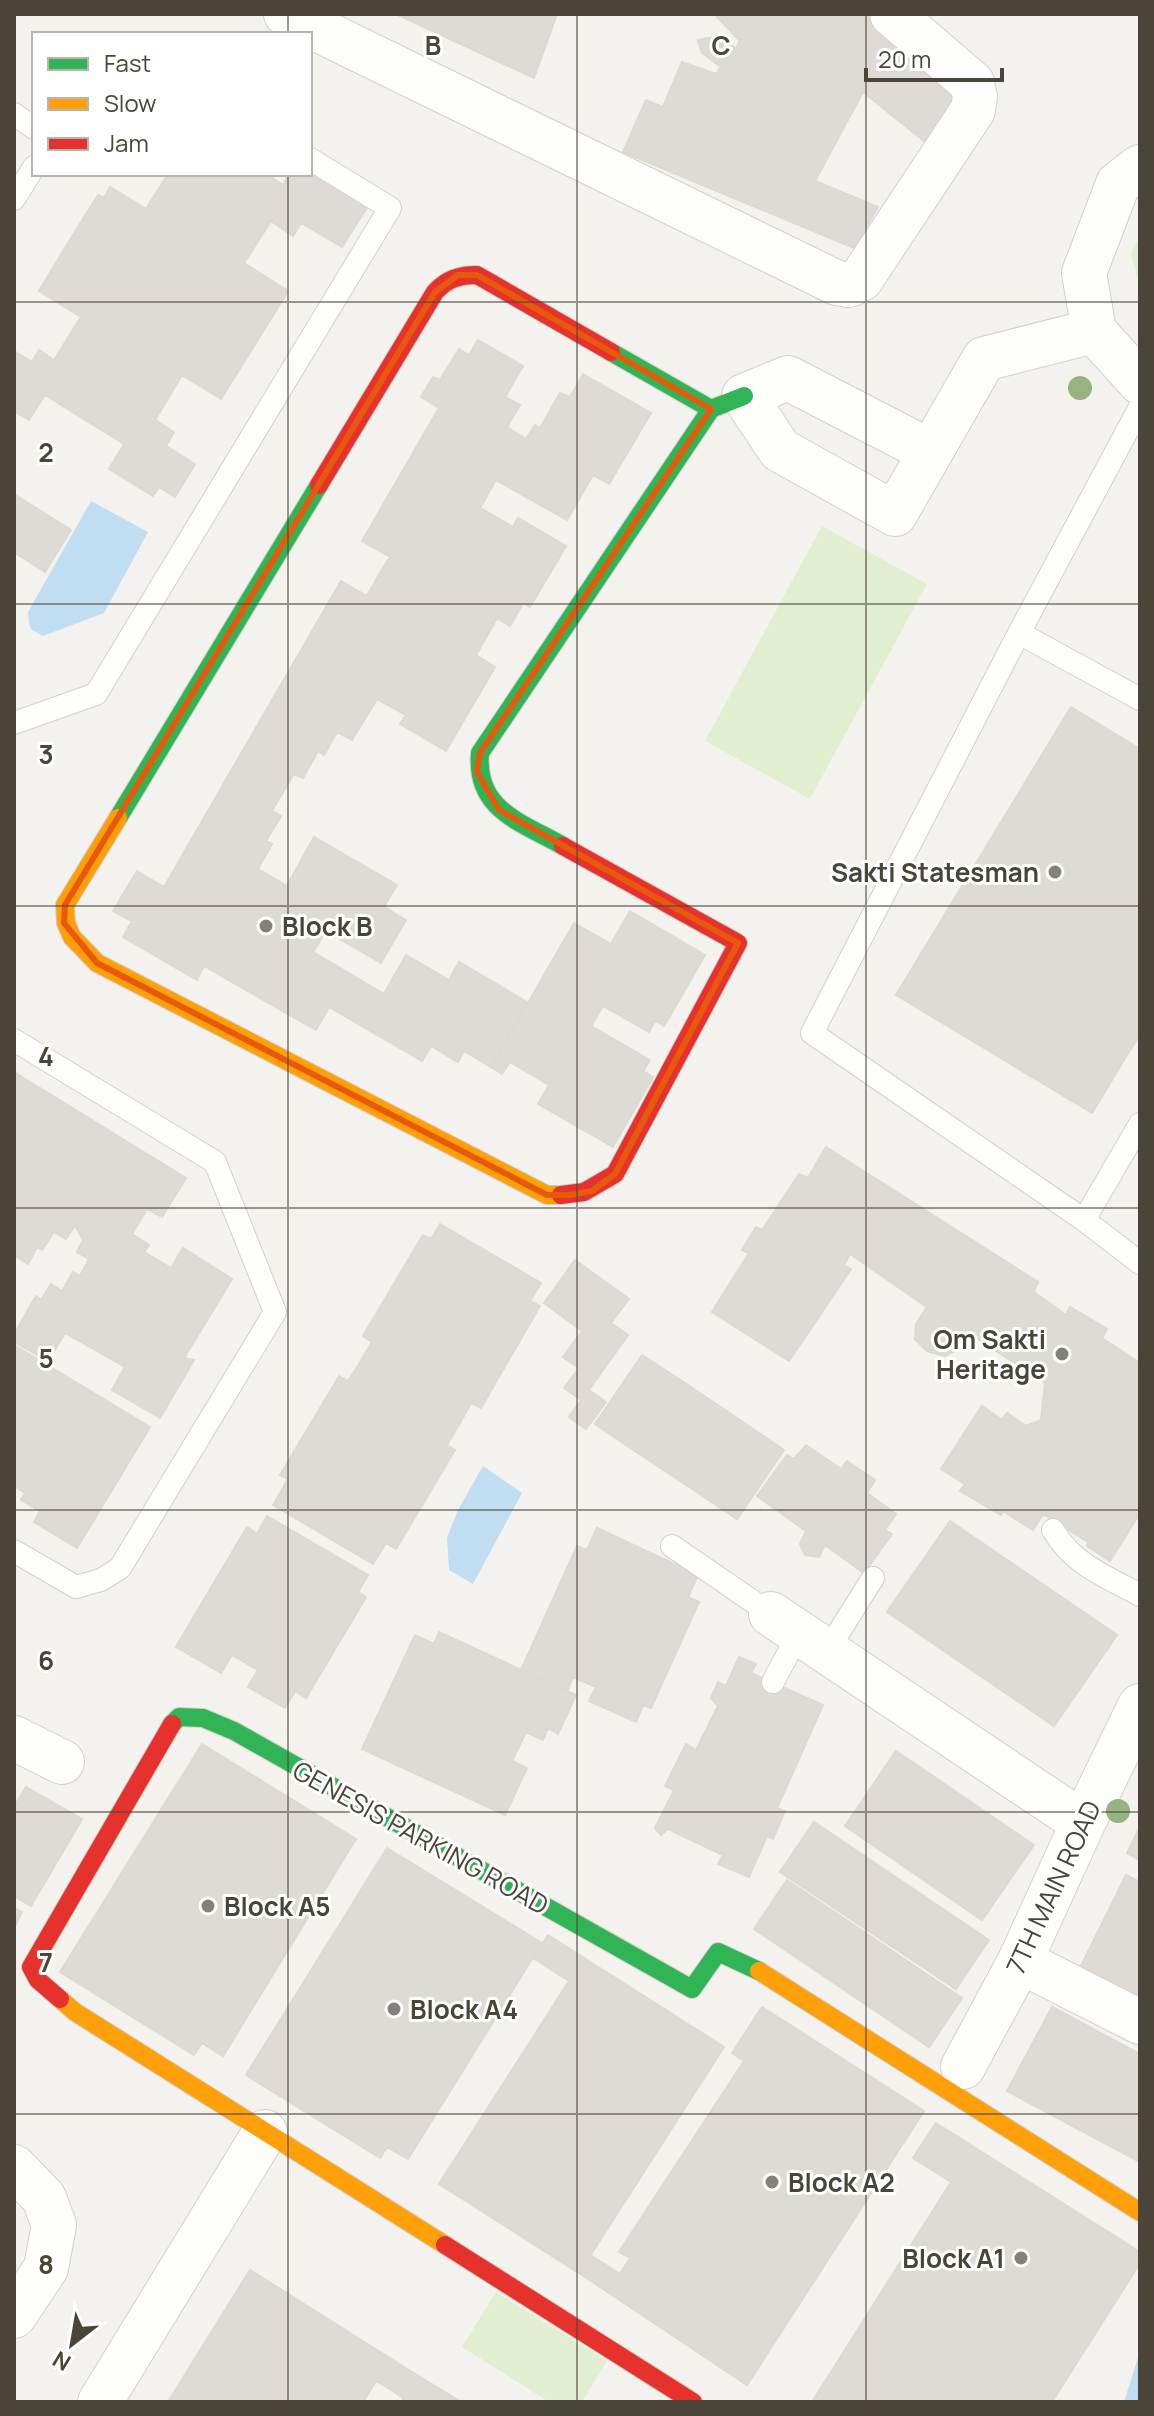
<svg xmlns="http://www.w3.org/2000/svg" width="1154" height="2416" font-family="Manrope,sans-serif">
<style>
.green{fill:#e1eecf}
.water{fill:#c0ddf1}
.building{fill:#dedbd6;stroke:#dcd9d4;stroke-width:2}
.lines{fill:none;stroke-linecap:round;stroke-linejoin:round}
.lane-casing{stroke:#d2d0cb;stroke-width:24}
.street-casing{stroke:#d2d0cb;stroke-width:46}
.fast-casing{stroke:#d3cfc5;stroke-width:20}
.slow-casing{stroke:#d3cfc5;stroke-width:20}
.jam-casing{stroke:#d3cfc5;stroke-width:20}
.lane{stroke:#fdfdfc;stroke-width:22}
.street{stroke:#fdfdfc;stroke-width:44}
.fast{stroke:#30b455;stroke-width:18}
.slow{stroke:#ff9f0a;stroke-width:18}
.jam{stroke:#e5322d;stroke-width:18}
.tree{fill:#96b382}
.marked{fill:none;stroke:#e8590c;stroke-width:6;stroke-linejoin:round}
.grid{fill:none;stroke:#4b4439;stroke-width:2;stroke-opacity:0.55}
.poi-dot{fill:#868178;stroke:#fff;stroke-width:3}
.labels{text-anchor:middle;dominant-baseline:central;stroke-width:6;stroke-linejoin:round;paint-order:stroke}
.poi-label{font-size:26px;font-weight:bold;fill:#4b4439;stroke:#fff;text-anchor:start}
.street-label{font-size:26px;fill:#4b4439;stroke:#fff}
.grid-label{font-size:26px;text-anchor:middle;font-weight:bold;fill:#4b4439;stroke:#fff;stroke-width:6;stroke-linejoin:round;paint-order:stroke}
</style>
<rect width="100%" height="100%" fill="#f4f2ee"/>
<path class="green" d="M1140 236V289L1131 253Z
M822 526 927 584 810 799 705 741Z
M496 2292 607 2361 582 2402H549L462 2347Z"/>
<path class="water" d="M91 501 148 532 104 613 43 636 32 630 29 624 28 612Z
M483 1466 522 1493 473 1584 449 1570 447 1538 458 1510Z
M1140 2351V2402H1124Z"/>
<path class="building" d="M396 14H557L534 78Z
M720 14H870L963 98 929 145 863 92 815 181 878 207 854 248 623 152 646 100 663 107 682 62 716 74 721 67 702 53 698 40 714 37 736 48 740 41 717 17Z
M310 170 368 206 342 247 301 223 293 236 271 221 244 263 288 291 254 346 73 235 98 195 104 198 110 187 146 209 168 174H266L283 185 289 174H310Z
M73 235 254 346 221 399 182 375 155 420 174 432 166 446 195 464 175 497 159 487 153 496 109 469 124 444 45 395 29 420 14 411V351L32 362 39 350 54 360 81 317 39 291Z
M478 340 523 366 505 397 520 405 507 427 526 439 535 425 540 428 560 393 570 397 583 374 651 413 609 484 593 475 567 520 496 480 480 508 513 527 518 518 566 546 530 607 523 603 510 626 497 618 487 636 380 573 390 557 362 541 439 408 421 397 433 377 440 380 459 349 469 355Z
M14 494 71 530 45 572 14 552Z
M380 573 487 636 476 655 495 667 446 751 400 724 406 715 377 699 352 740 337 732 324 755 318 751 303 778 294 774 272 811 224 783 341 581 367 596Z
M1071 707 1140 749V1034L1092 1113 896 995Z
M224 783 281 816 266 841 272 844 258 869 287 886 314 837 397 885 384 907 406 920 381 963 326 931 313 952 384 994 406 955 449 980 459 962 527 1002 491 1067 464 1051 458 1062 431 1046 422 1061 329 1007 316 1030 204 966 197 980 123 937 132 921 113 911 137 871 164 887Z
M630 911 705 955 664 1026 655 1021 649 1032 603 1006 591 1026 650 1060 643 1071 653 1077 613 1147 538 1104 549 1085 510 1062 502 1074 491 1067 574 923 611 944Z
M14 1072 186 1178 162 1217 147 1209 132 1234 149 1245 144 1252 171 1268 183 1248 232 1279 184 1358 194 1360 160 1418 112 1390 125 1367 65 1333 48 1361 14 1342V1334L36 1296 41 1300 51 1284 62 1291 73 1272 80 1276 89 1259 77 1252 83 1240 75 1225 66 1239 54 1232 42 1250 37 1247 28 1264 14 1255Z
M826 1147 1038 1282 1034 1292 1066 1315 1070 1307 1107 1329 1102 1338 1140 1363V1513L1110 1561 1087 1546 1088 1542 1043 1514 1033 1530 1003 1511 1001 1515 960 1491 965 1484 941 1469 982 1406 1002 1420 1007 1413 1026 1426 1041 1420 1045 1383 967 1332 957 1350 945 1356 927 1351 915 1339 916 1324 927 1307 850 1254 844 1265 851 1269 789 1361 712 1312 749 1253 742 1250 756 1227 762 1230 799 1174 808 1178Z
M440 1224 541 1283 530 1301 540 1306 481 1408 471 1403 460 1423 359 1364 372 1342 363 1336 423 1235 431 1239Z
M575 1260 629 1299 611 1323 628 1335 589 1390 606 1402 586 1429 569 1417 581 1400 564 1388 579 1368 563 1357 582 1331 544 1303Z
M14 1345 150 1427 77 1548 34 1522 40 1511 21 1500 25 1493 14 1486Z
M642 1355 685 1383 638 1453 595 1424Z
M359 1364 460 1423 447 1445 455 1450 396 1549 386 1543 373 1564 273 1505 288 1479 280 1475 339 1376 348 1381Z
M685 1383 734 1416 688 1486 638 1453Z
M734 1416 784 1450 737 1519 688 1486Z
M806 1445 841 1469 847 1461 875 1480 867 1493 896 1514 885 1530 892 1534 864 1573 825 1545 819 1557 805 1555 800 1544 806 1531 757 1496 787 1455 794 1459Z
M267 1516 368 1575 358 1592 366 1597 306 1698 295 1691 285 1708 248 1687 258 1670 232 1655 221 1673 176 1647 247 1527 257 1534Z
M950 1521 1117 1635 1054 1726 887 1612Z
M597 1528 698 1575 688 1597 699 1602 651 1708 643 1705 636 1722 589 1701 596 1687 573 1677 567 1691 521 1670 577 1546 587 1550Z
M439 1632 576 1695 558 1734 548 1728 543 1740 526 1732 512 1761 527 1768 505 1815 362 1749 415 1635 434 1644Z
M739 1657 756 1664 751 1673 823 1705 777 1808 785 1811 773 1839 767 1836 749 1877 718 1864 723 1855 668 1829 661 1835 655 1828 674 1790 665 1786 686 1744 696 1750 718 1706 711 1698 718 1682 726 1686Z
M202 1744 356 1839 223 2056 202 2043 194 2055 60 1972Z
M896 1751 1034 1845 982 1920 845 1826Z
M26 1787 82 1819 31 1906 14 1896V1807Z
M814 1822 989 1940 956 1989 780 1872Z
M1140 1827V1860L1127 1853Z
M387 1848 542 1943 408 2159 387 2147 380 2158 246 2075Z
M1126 1875 1140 1882V2003L1078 1972Z
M787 1880 962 1998 929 2047 754 1929Z
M14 1908 22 1912 14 1928Z
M548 1935 724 2047 579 2273 439 2184 569 1981 533 1958Z
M762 2007 924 2111 747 2385 579 2273 590 2255 620 2274 630 2258 619 2252 744 2061 732 2053Z
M1052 2007 1140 2054V2162L1007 2091Z
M936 2123 1140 2252V2263L1052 2402H812L951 2182 913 2158Z
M250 2270 404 2367 390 2389 376 2381 363 2402H168Z
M404 2367 461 2402H401L403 2398 390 2389Z"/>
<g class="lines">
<defs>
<path id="lane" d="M14 114 34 128
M14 199 34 167
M1140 407 1019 633 812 1033 1084 1220 1140 1263
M1019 633 1140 699
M14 723 96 694 390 208 310 159
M14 1040 215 1162 275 1312 120 1568 101 1580 76 1587 14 1551
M1084 1220 1140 1124
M1053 1530C1072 1564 1107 1577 1140 1595
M672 1546 771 1614
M827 1651 873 1578
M773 1682 799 1633"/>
<path id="street" d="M286 14 837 283 849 285 861 279 973 110 975 97 972 83 892 14
M1140 167 1118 184 1084 273 1094 331 1140 382
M931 452 788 378 744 396 780 450 895 514 984 359 1094 331
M771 1614 1083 1823
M14 1738 62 1762
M1020 1961 1140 2022
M963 2067 1020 1961 1083 1823 1140 1706
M14 2167 44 2198 54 2225 46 2268 14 2316
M100 2402 265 2132"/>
<path id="fast" d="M611 352 711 409 744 396
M118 818 319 485
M563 846C521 822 475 810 480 753L711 409
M172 1724 179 1717 203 1718 234 1731 692 1989 718 1952 759 1971"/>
<path id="slow" d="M118 818 65 905 66 923 72 937 97 963 547 1195H561
M759 1971 1140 2212
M60 1999 75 2012 445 2245"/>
<path id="jam" d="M319 485 435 292C447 279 459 275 477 275L611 352
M561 1195 584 1192 615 1174 738 943 563 846
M60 1999 38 1980 31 1967 172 1724
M445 2245 693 2402"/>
</defs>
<use href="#lane" class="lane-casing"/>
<use href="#street" class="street-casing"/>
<use href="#fast" class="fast-casing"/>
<use href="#slow" class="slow-casing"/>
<use href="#jam" class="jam-casing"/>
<use href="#lane" class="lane"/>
<use href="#street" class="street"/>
<use href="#fast" class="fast"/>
<use href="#slow" class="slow"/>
<use href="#jam" class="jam"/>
</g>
<g class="tree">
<circle cx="1080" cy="388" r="12"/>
<circle cx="1118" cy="1811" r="12"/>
</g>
<path class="marked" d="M458 275H477L711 409 480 753 477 772 499 810 738 943 615 1174 592 1191 570 1195H547L97 963 64 923 65 905 435 292Z"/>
<path class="grid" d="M288 14V34M577 14V2402M866 14V2402M288 174V2402M14 302H1140M14 604H1140M14 906H1140M14 1208H1140M14 1510H1140M14 1812H1140M14 2114H1140"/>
<g class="poi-dot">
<circle cx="1055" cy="872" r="8"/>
<circle cx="266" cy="926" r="8"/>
<circle cx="1062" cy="1354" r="8"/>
<circle cx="208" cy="1906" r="8"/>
<circle cx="394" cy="2009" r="8"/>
<circle cx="772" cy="2182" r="8"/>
<circle cx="1021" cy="2258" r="8"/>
</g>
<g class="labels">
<g class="poi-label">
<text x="1039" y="872" text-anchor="end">Sakti Statesman</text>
<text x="282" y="926">Block B</text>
<text x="1046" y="1339" text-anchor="end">Om Sakti<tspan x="1046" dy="30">Heritage</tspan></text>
<text x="224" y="1906">Block A5</text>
<text x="410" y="2009">Block A4</text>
<text x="788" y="2182">Block A2</text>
<text x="1005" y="2258" text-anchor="end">Block A1</text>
</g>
<g class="street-label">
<text transform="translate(421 1837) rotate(29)">GENESIS PARKING ROAD</text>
<text transform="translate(1053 1887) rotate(-65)">7TH MAIN ROAD</text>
</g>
</g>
<g class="grid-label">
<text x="433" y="55">B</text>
<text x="721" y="55">C</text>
<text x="46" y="462">2</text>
<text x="46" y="764">3</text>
<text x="46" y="1066">4</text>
<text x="46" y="1368">5</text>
<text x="46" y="1670">6</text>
<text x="46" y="1972">7</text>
<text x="46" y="2274">8</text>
</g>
<rect width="1154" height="2416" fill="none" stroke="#4b4439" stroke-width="32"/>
<rect x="32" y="32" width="280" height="144" fill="#ffffff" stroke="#b7b4b0" stroke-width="2"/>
<rect x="48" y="58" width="40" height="12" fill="#30b455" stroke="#b7b4b0" stroke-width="2"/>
<text x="104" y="72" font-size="24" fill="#4b4439">Fast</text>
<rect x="48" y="98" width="40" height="12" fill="#ff9f0a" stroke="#b7b4b0" stroke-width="2"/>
<text x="104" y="112" font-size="24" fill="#4b4439">Slow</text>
<rect x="48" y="138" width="40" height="12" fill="#e5322d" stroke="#b7b4b0" stroke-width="2"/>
<text x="104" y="152" font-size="24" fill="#4b4439">Jam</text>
<g transform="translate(72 2344) rotate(211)" stroke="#ffffff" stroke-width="6" paint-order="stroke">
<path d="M0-6L14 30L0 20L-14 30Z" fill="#4b4439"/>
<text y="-12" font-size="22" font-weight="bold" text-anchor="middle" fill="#4b4439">N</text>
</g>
<path d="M866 68v12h136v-12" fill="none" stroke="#4b4439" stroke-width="4"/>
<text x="878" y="68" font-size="24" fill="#4b4439" stroke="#ffffff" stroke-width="6" paint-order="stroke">20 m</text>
</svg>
